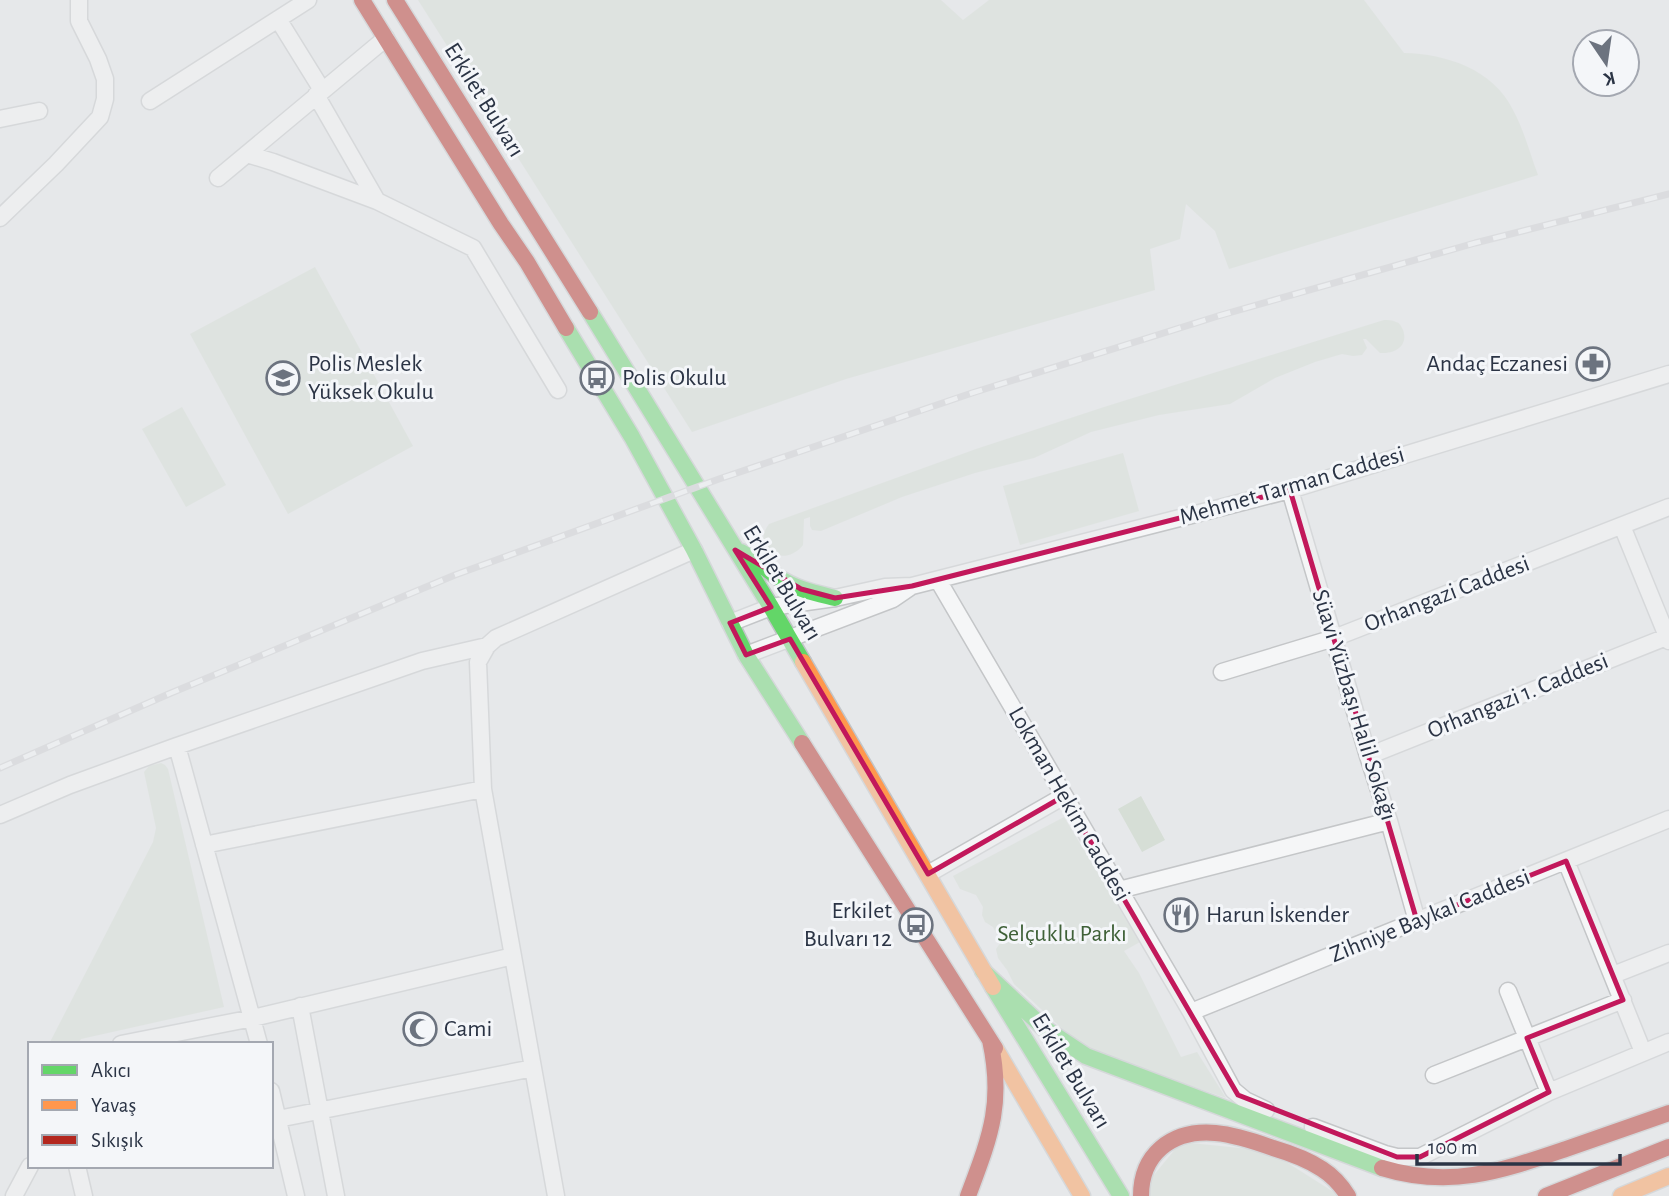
<svg xmlns="http://www.w3.org/2000/svg" width="1669" height="1196" font-family="'Alegreya Sans',sans-serif">
<style>
.green{fill:#d6ded6}
.lines{fill:none;stroke-linecap:round;stroke-linejoin:round}
.street-casing{stroke:#c4c6c8;stroke-width:19}
.fast-casing{stroke:#c2c5c8;stroke-width:19}
.slow-casing{stroke:#c2c5c8;stroke-width:19}
.jam-casing{stroke:#c2c5c8;stroke-width:19}
.street{stroke:#f5f6f7;stroke-width:16}
.fast{stroke:#63d668;stroke-width:16}
.slow{stroke:#ff974d;stroke-width:16}
.jam{stroke:#b3261e;stroke-width:16}
.rail-casing{stroke:#cecfd2;stroke-width:7}
.rail{stroke:#f4f6f9;stroke-width:4.5;stroke-dasharray:13;stroke-linecap:butt}
.marked{fill:none;stroke:#c2185b;stroke-width:5;stroke-linejoin:round}
.labels{text-anchor:middle;dominant-baseline:central;stroke-width:6;stroke-linejoin:round;paint-order:stroke}
.street-label{font-size:24px;fill:#2b3445;stroke:#f4f6f9}
.poi-label{font-size:24px;fill:#2b3445;stroke:#f4f6f9;text-anchor:start}
.park-label{font-size:24px;fill:#3f6138;stroke:#f4f6f9}
</style>
<rect width="100%" height="100%" fill="#e6e8ea"/>
<path class="green" d="M418 0H941L963 20 989 0H1364L1404 53C1446 54 1493 69 1513 110 1524 130 1530 154 1538 175L1229 269 1215 231 1186 204 1180 239 1150 249 1155 290 846 379 692 432Z
M315 267 413 446 288 514 190 334Z
M1384 320C1388 320 1392 320 1396 322 1400 323 1401 326 1403 330 1409 347 1393 354 1380 353L1366 339H1363L1367 348 1362 355 1353 356 1342 354 1315 362 1275 378 1230 404 1159 415 1091 432 1034 458 975 473 902 497 821 531 812 530 810 526V517L804 519 803 545C784 569 750 549 769 524L976 449 1104 407Z
M182 407 226 485 186 507 142 429Z
M1123 453 1139 511 1020 545 1003 486Z
M161 763 165 765 168 769 224 1007 81 1039 78 1044H49L153 842 156 828 144 772 149 766Z
M1141 796 1165 840 1142 852 1118 809Z
M1064 817 1140 942 1124 951 1139 973 1181 1057 1197 1052 1226 1098 1084 1049 1014 984 1007 970 998 958 996 949 1001 942 993 927 985 922 982 915 983 907 976 895 960 889 953 876Z
M1181 1142 1269 1151 1340 1196H1149V1181Z"/>
<g class="lines">
<defs>
<path id="street" d="M278 19 322 90
M316 95 377 201
M150 101 308 0
M0 119 39 111
M247 154 273 162 377 201 473 248 558 390
M218 178 386 38
M0 218 56 164 100 117 105 99V79L98 59 79 21V0
M1290 490 1368 756 1389 821 1417 921
M1622 526 1669 641
M938 580 1191 1012 1233 1090 1245 1100 1266 1110
M730 623 771 607 835 598 885 587 912 586 1290 490 1669 374
M746 655 893 599 912 586
M1222 672 1334 638 1669 507
M1368 756 1669 636
M0 815 70 785 177 746
M204 845 483 789
M1566 861 1643 1052
M928 874 1064 796
M1119 890 1389 821
M1613 975 1669 953
M1508 991 1549 1092
M300 1006 336 1196
M1191 1012 1669 819
M121 1044 253 1018 513 956
M259 1044 177 746 422 661 487 646
M1434 1075 1623 1000
M271 1091 296 1196
M278 1119 533 1068
M1313 1127 1385 1154 1397 1157H1420L1549 1092 1669 1042
M77 1166 84 1196
M14 1196 30 1166
M556 1196 483 789 478 662 487 646 496 638 694 550"/>
<path id="fast" d="M590 312 771 607 803 662
M566 328 632 437 694 550 746 655 802 743
M741 552C756 560 764 568 778 577 795 589 815 593 835 598
M983 971 1044 1028 1086 1056 1382 1168
M993 987 1121 1196"/>
<path id="slow" d="M803 662 993 987
M995 1048 1082 1196
M1621 1196 1669 1176"/>
<path id="jam" d="M362 0 501 224 527 262 566 328
M395 0 590 312
M802 743 995 1048
M1382 1168C1451 1189 1501 1171 1566 1149 1601 1137 1635 1125 1669 1113
M968 1196C990 1137 1004 1104 990 1040
M1141 1196C1141 1177 1146 1161 1161 1148 1193 1121 1237 1135 1273 1148 1290 1153 1307 1159 1322 1169 1333 1176 1341 1185 1348 1196
M1546 1196 1669 1147"/>
</defs>
<use href="#street" class="street-casing"/>
<use href="#fast" class="fast-casing"/>
<use href="#slow" class="slow-casing"/>
<use href="#jam" class="jam-casing"/>
<use href="#street" class="street"/>
<use href="#fast" class="fast"/>
<use href="#slow" class="slow"/>
<use href="#jam" class="jam"/>
<defs>
<path id="rail" d="M0 768 171 693 455 575 719 479 972 393 1218 316 1475 243 1669 194"/>
</defs>
<use href="#rail" class="rail-casing"/>
<use href="#rail" class="rail"/>
</g>
<path d="M0 0H1669V1196H0ZM1290 490 1417 921 1566 861 1623 1000 1527 1038 1549 1092 1420 1157H1397L1238 1095 1064 796 928 874 790 639 746 655 730 623 771 607 735 550 801 589 835 598 912 586Z" fill="#e6e8ea" fill-opacity=".55" fill-rule="evenodd"/>
<path class="marked" d="M1290 490 1417 921 1566 861 1623 1000 1527 1038 1549 1092 1420 1157H1397L1238 1095 1064 796 928 874 790 639 746 655 730 623 771 607 735 550 801 589 835 598 912 586Z"/>
<defs>
<symbol id="pharmacy-ring" viewBox="-11 -11 22 22"><circle r="9.5" fill="#f4f6f9" stroke="#6c737f" stroke-width="1.5"/><path d="M-2-6h4v4h4v4h-4v4h-4v-4h-4v-4h4Z" fill="#6c737f"/></symbol>
<symbol id="school-ring" viewBox="-11 -11 22 22"><circle r="9.5" fill="#f4f6f9" stroke="#6c737f" stroke-width="1.5"/><path d="M0-5L7-2L0 1L-7-2ZM-4 1L0 2.5L4 1V4Q0 6-4 4Z" fill="#6c737f"/></symbol>
<symbol id="bus-ring" viewBox="-11 -11 22 22"><circle r="9.5" fill="#f4f6f9" stroke="#6c737f" stroke-width="1.5"/><path d="M-5-6H5V4H4V6H2V4H-2V6H-4V4H-5ZM-3.5-4V0h7V-4ZM-3.5 1.2v1.5H-2V1.2ZM2 1.2v1.5H3.5V1.2Z" fill="#6c737f"/></symbol>
<symbol id="restaurant-ring" viewBox="-11 -11 22 22"><circle r="9.5" fill="#f4f6f9" stroke="#6c737f" stroke-width="1.5"/><path d="M-5-6h1v4h1v-4h1v4h1v-4h1v5L-1.5 .5V6h-2V.5L-5-1ZM5-6V6H3V1.5H1.5Q1.5-4 5-6Z" fill="#6c737f"/></symbol>
<symbol id="mosque-ring" viewBox="-11 -11 22 22"><circle r="9.5" fill="#f4f6f9" stroke="#6c737f" stroke-width="1.5"/><path d="M3.5-4.9A6 6 0 1 0 3.5 4.9A5 5 0 1 1 3.5-4.9Z" fill="#6c737f"/></symbol>
</defs>
<g fill-rule="evenodd">
<use href="#pharmacy-ring" x="1574" y="345" width="38" height="38"/>
<use href="#school-ring" x="264" y="359" width="38" height="38"/>
<use href="#bus-ring" x="578" y="359" width="38" height="38"/>
<use href="#restaurant-ring" x="1162" y="896" width="38" height="38"/>
<use href="#bus-ring" x="897" y="906" width="38" height="38"/>
<use href="#mosque-ring" x="401" y="1010" width="38" height="38"/>
</g>
<g class="labels">
<g class="street-label">
<text transform="translate(484 100) rotate(58)">Erkilet Bulvarı</text>
<text transform="translate(1292 486) rotate(-16)">Mehmet Tarman Caddesi</text>
<text transform="translate(782 583) rotate(59)">Erkilet Bulvarı</text>
<text transform="translate(1447 594) rotate(-21)">Orhangazi Caddesi</text>
<text transform="translate(1518 696) rotate(-22)">Orhangazi 1. Caddesi</text>
<text transform="translate(1354 705) rotate(73)">Süavi Yüzbaşı Halil Sokağı</text>
<text transform="translate(1069 804) rotate(60)">Lokman Hekim Caddesi</text>
<text transform="translate(1430 916) rotate(-22)">Zihniye Baykal Caddesi</text>
<text transform="translate(1071 1071) rotate(59)">Erkilet Bulvarı</text>
</g>
<g class="poi-label">
<text x="308" y="364">Polis Meslek<tspan x="308" dy="28">Yüksek Okulu</tspan></text>
<text x="1568" y="364" text-anchor="end">Andaç Eczanesi</text>
<text x="622" y="378">Polis Okulu</text>
<text x="892" y="911" text-anchor="end">Erkilet<tspan x="892" dy="28">Bulvarı 12</tspan></text>
<text x="1206" y="915">Harun İskender</text>
<text x="444" y="1029">Cami</text>
</g>
<g class="park-label">
<text x="1062" y="934">Selçuklu Parkı</text>
</g>
</g>
<rect x="28" y="1042" width="245" height="126" fill="#f4f6f9" stroke="#a4a8b1" stroke-width="2"/>
<rect x="42" y="1065" width="35" height="10" fill="#63d668" stroke="#a4a8b1" stroke-width="2"/>
<text x="91" y="1077" font-size="21" fill="#2b3445">Akıcı</text>
<rect x="42" y="1100" width="35" height="10" fill="#ff974d" stroke="#a4a8b1" stroke-width="2"/>
<text x="91" y="1112" font-size="21" fill="#2b3445">Yavaş</text>
<rect x="42" y="1135" width="35" height="10" fill="#b3261e" stroke="#a4a8b1" stroke-width="2"/>
<text x="91" y="1147" font-size="21" fill="#2b3445">Sıkışık</text>
<g transform="translate(1606 63) rotate(167)"><circle r="33" fill="#f4f6f9" stroke="#a4a8b1" stroke-width="2"/>
<path d="M0-5L12 26L0 18L-12 26Z" fill="#6c737f"/>
<text y="-10" font-size="19" font-weight="bold" text-anchor="middle" fill="#2b3445">K</text>
</g>
<path d="M1417 1154v10h203v-10" fill="none" stroke="#2b3445" stroke-width="3.5"/>
<text x="1428" y="1154" font-size="21" fill="#2b3445" stroke="#f4f6f9" stroke-width="5" paint-order="stroke">100 m</text>
</svg>
